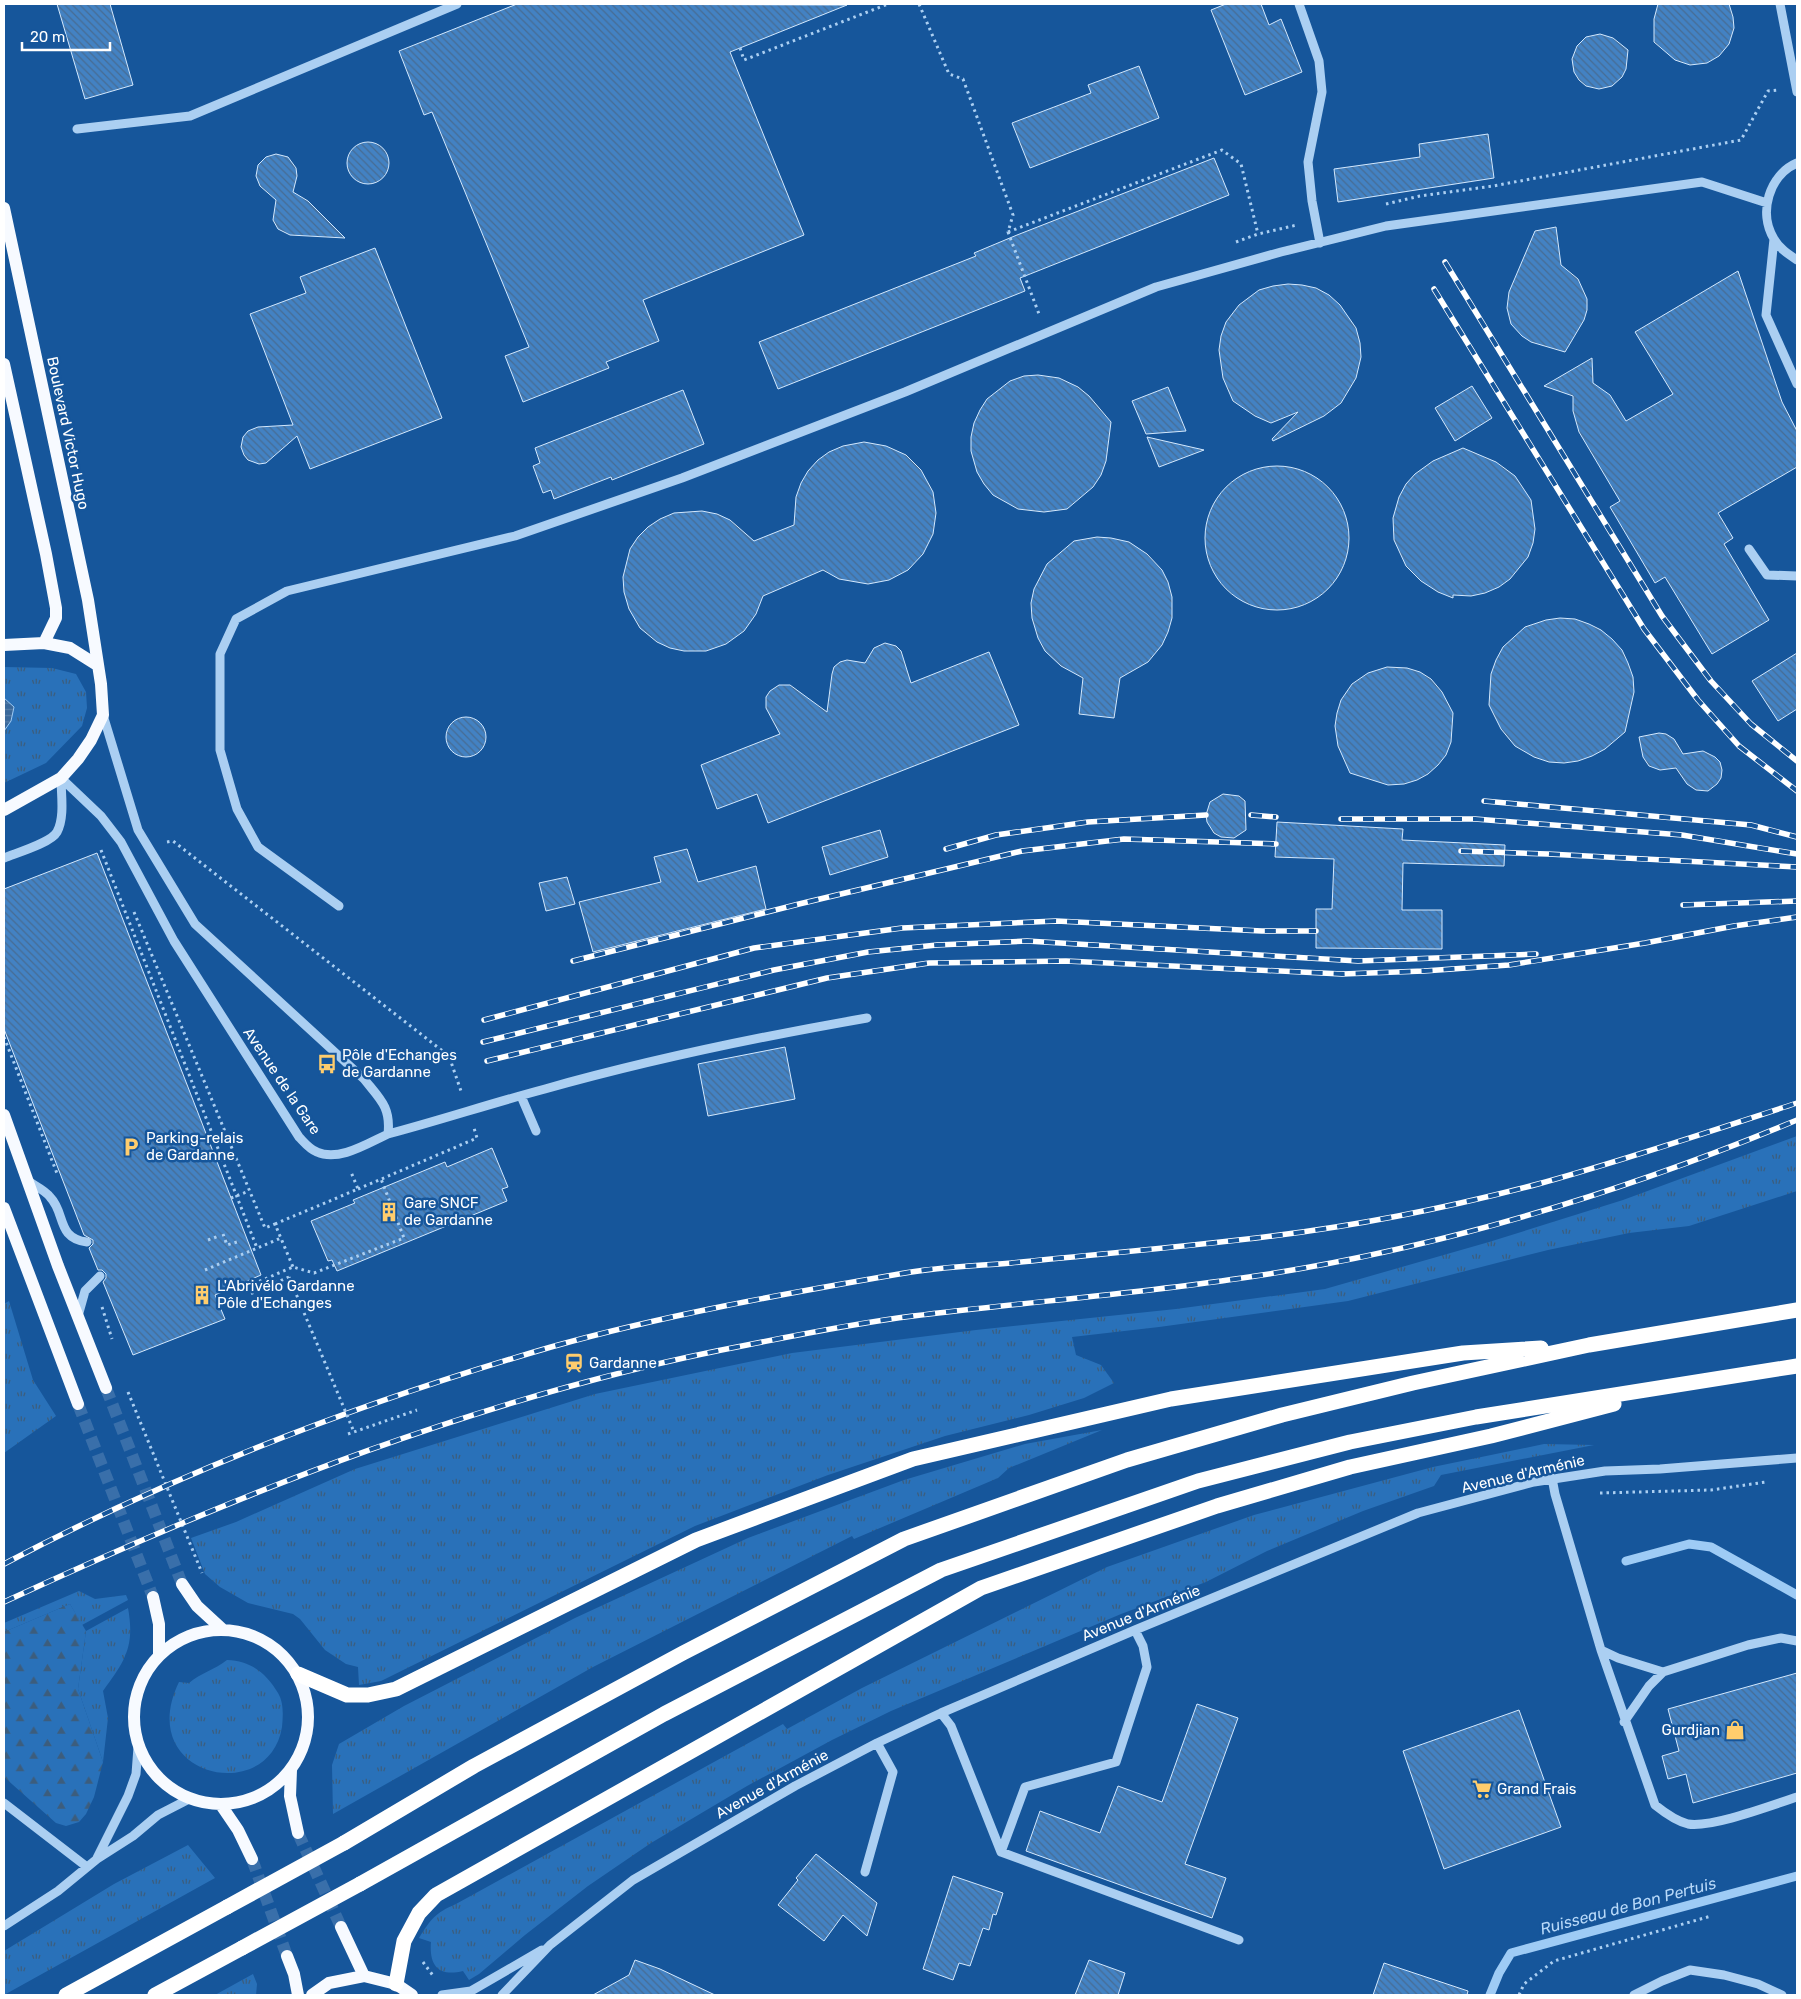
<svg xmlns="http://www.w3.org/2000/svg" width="1801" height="1999" font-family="Rubik,sans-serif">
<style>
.grass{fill:url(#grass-tufts)}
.forest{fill:url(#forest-firs)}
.water{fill:url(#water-rules);stroke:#9ecbf5}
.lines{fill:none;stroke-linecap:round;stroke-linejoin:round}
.stream{stroke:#9ecbf5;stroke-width:9}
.building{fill:url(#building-back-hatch);stroke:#d3e8fd}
.major-tunnel{stroke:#396faa;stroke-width:12;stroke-dasharray:12 6;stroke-linecap:butt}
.path{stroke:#abcff2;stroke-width:3;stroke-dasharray:2.5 4;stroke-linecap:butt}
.minor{stroke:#abcff2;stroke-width:9}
.major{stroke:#f7faff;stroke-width:12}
.highway{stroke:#fff;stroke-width:15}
.rail-casing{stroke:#fff;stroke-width:5.5}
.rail{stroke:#16569b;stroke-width:4;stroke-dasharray:11;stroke-linecap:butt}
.path-bridge{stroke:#abcff2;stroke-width:3;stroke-dasharray:2.5 4;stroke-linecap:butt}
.highway-bridge{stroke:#fff;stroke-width:15}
.labels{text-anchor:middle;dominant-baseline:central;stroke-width:5;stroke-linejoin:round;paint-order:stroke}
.street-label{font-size:15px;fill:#fff;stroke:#16569b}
.poi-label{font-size:15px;fill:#fff;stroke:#16569b;text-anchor:start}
.water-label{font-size:16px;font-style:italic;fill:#b8d9f9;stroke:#16569b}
</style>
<defs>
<pattern id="grass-tufts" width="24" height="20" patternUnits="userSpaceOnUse" patternTransform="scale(1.25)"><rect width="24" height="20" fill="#2971b9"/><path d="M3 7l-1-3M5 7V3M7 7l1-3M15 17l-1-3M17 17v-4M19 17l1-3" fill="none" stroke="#3c5d7d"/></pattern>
<pattern id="forest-firs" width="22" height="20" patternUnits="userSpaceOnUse" patternTransform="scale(1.25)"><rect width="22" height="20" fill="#2971b9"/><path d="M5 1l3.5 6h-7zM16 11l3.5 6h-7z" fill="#3c5d7d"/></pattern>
<pattern id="water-rules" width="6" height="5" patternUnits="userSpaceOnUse" patternTransform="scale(1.25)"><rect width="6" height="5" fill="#3a689a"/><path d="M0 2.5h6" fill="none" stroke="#587fa9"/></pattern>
<pattern id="building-back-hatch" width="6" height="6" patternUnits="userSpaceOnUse" patternTransform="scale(1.25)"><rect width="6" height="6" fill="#4382c3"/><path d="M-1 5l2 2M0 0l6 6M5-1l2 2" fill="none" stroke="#476c93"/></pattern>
</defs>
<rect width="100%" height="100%" fill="#16569b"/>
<path class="grass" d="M4 667 52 668 76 674 86 692 87 708 82 726 46 763 4 783V731L11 721 14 707 4 698Z
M1797 1136V1191L1689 1226 1629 1233 1548 1250 1348 1301 1159 1327 1072 1337 1076 1355 1101 1365 1114 1383 1084 1398 1029 1415 945 1436 828 1475 695 1526 381 1681 359 1685 358 1667 346 1664 325 1650 300 1619 293 1614 248 1603 220 1587 205 1574 191 1538 236 1522 355 1469 595 1394 792 1353 976 1330 1176 1309 1325 1289 1489 1242 1623 1200Z
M9 1301 33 1380 56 1416 4 1453V1304Z
M1102 1430 1009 1468 998 1478 854 1539 852 1536 593 1667 333 1814 332 1765 339 1744 404 1706 575 1618 748 1538 904 1480 1025 1444Z
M1544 1444 1594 1445 1441 1475 1434 1486 1363 1511 1267 1551 1206 1582 1121 1614 891 1711 832 1740 747 1786 651 1843 588 1886 525 1935 479 1974 469 1980 463 1971C439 1977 429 1966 431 1942L419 1938C431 1919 435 1913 456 1904L783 1724 787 1729 862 1688 1107 1567 1254 1515 1433 1467Z
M79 1591 95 1599 126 1595 128 1600 82 1625 70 1604 4 1632V1623Z
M128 1608C135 1647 125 1661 103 1691L108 1718 103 1762 78 1689 86 1631Z
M227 1660C251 1661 266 1673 278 1693 284 1703 283 1716 282 1727 269 1807 133 1777 179 1682L189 1683C201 1673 214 1670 227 1660Z
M188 1845 215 1878 4 1995V1951L114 1884Z
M253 1974 257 1984 256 1995H215Z"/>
<path class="forest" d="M70 1604 86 1631 78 1689 103 1762 94 1797 86 1814 79 1822 66 1826 56 1823 4 1777V1632Z"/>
<path class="water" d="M4 698 14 707 11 721 4 731Z"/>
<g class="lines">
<path class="stream" d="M1626 1561 1689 1544 1711 1547 1797 1595
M1490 1995 1499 1973 1511 1953 1797 1876"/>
</g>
<path class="building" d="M57 4H110L133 85 85 99Z
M517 4 847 5 730 52 804 235 643 300 659 341 606 362 609 368 523 402 505 356 529 347 432 112 424 115 399 51Z
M1226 4H1261L1269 25 1281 19 1302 72 1245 95 1211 10Z
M1658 4H1729L1733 17 1734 28 1729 44 1719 56 1707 63 1690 65 1675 60 1654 42V19Z
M1600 34 1613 38 1628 50 1626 69 1622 77 1612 86 1599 89 1586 86 1579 80 1574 72 1572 59 1577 46 1586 37Z
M1139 66 1159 118 1030 168 1012 123 1091 93 1088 85Z
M1488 134 1494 178 1338 202 1334 169 1420 157 1419 144Z
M347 163a21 21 0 1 1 42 0a21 21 0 1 1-42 0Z
M276 154 288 157 296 168 297 176 293 192 308 201 345 238 290 235 278 229 273 220 276 200 260 186 256 176 258 165 266 157Z
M1214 158 1229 195 1020 278 1025 291 778 389 759 342 976 256 974 253 1017 235Z
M1556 227 1561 265 1578 279 1587 299V310L1584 320 1565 352 1531 342 1522 336 1511 324 1507 308 1509 292 1535 231Z
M375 248 442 418 310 469 297 436 266 463 259 464 248 460 244 455 241 447 243 437 248 431 258 427 293 425 250 314 306 293 300 277Z
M1738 271 1782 402 1797 431V467L1718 513 1733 538 1724 544 1769 620 1712 654 1665 577 1655 583 1610 507 1620 501 1579 432 1573 411V396L1544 386 1592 358 1593 383 1610 395 1626 421 1673 394 1635 332Z
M1288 284 1302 285 1316 288 1329 295 1340 305 1356 328 1360 343 1361 357 1356 378 1341 403 1324 416 1273 441 1272 439 1298 412 1271 423 1255 416 1233 401 1223 378 1219 350 1221 336 1226 322 1239 305 1259 290 1273 286Z
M1038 375 1059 378 1078 387 1089 396 1111 422 1106 461 1101 475 1093 487 1067 509 1044 512 1018 509 993 495 984 484 977 472 971 451V437L974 423 980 410 987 399 1010 381 1024 376Z
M1472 386 1492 418 1455 441 1435 408Z
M1168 387 1186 431 1146 434 1132 401Z
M683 390 704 444 612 480 611 477 554 499 551 490 543 493 533 466 540 463 535 448Z
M1147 437 1204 450 1159 467Z
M864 442 886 446 906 455 921 470 933 492 936 513 933 534 923 554 908 570 889 580 868 584 839 579 823 570 763 596 756 614 744 631 726 644 706 651H684L670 648 657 642 640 628 629 609 624 592 623 577 630 549 638 537 648 527 660 519 674 513 702 511 717 514 730 520 754 541 794 525 796 497 801 483 808 471 818 460 829 452 843 446Z
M1463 448 1496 462 1515 476 1531 500 1535 529 1533 543 1528 557 1510 579 1499 587 1485 593 1471 596 1453 595V598L1438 592 1421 581 1406 566 1394 540 1393 518 1399 497 1406 484 1415 474 1433 461Z
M1205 538a72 72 0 1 1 144 0a72 72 0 1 1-144 0Z
M1097 537 1111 538 1129 542 1147 554 1162 570 1168 582 1172 597V618L1168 632 1162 645 1148 662 1120 678 1114 718 1079 714 1083 678 1061 666 1045 651 1038 638 1032 618 1031 603 1034 589 1047 564 1074 541Z
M1560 618 1575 619 1589 624 1601 630 1612 639 1622 650 1628 663 1633 677 1634 692 1625 732 1605 749 1592 756 1578 761 1564 763 1549 762 1534 757 1515 746 1501 729 1489 705 1491 674 1496 660 1503 647 1525 627 1546 620Z
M885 643 896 646 901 651 911 683 989 652 1019 725 768 823 757 794 717 809 701 765 780 734 766 708V697L770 691 779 685H790L827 712 832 674 834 667 840 662 847 660 865 663 874 648Z
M1797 653V709L1778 721 1752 681Z
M1387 667 1407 668 1420 672 1431 679 1442 692 1453 713 1451 742 1446 755 1438 765 1428 774 1417 780 1404 784 1388 785 1350 773 1338 746 1335 726 1337 713 1341 700 1352 684 1368 673Z
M446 737a20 20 0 1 1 40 0a20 20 0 1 1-40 0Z
M1659 733 1666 734 1674 739 1683 754 1703 751 1715 757 1720 762 1722 770 1721 778 1717 784 1708 791 1696 790 1687 784 1676 768 1660 770 1649 766 1643 757 1639 737Z
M1223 794 1239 796 1245 801 1246 830 1234 838 1221 837 1214 833 1207 822 1206 815 1210 802Z
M1277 822 1403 829 1402 840 1505 845 1504 866 1403 863 1402 910H1442V949L1316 948V909H1332L1334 859 1275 857Z
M880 830 888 857 830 875 822 847Z
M687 849 698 882 756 866 766 909 593 952 579 902 661 882 654 857Z
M97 853 261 1275 215 1295 225 1319 133 1355 103 1282 106 1278V1274L102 1270H98L89 1248 93 1244V1240L84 1235 4 1029V889Z
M567 877 575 904 546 911 539 883Z
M785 1047 795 1099 708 1116 698 1064Z
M492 1148 508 1187 502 1189 507 1201 337 1271 332 1260 328 1261 311 1221 355 1203 353 1200 445 1162 447 1167Z
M1797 1673V1773L1693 1803 1686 1774 1668 1779 1662 1756 1679 1751 1668 1709Z
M1197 1704 1238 1718 1185 1864 1226 1878 1212 1918 1026 1851 1040 1811 1100 1833 1118 1786 1162 1802Z
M1519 1710 1561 1827 1444 1869 1403 1751Z
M816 1854 877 1903 867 1936 843 1915 824 1941 778 1905 798 1880 796 1878Z
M953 1876 1003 1893 996 1915 993 1914 989 1930 983 1928 970 1966 959 1963 953 1980 923 1969Z
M635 1960 660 1969 715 1995H593L629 1975Z
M1089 1960 1125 1973 1118 1995H1075Z
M1384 1963 1468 1991 1467 1995H1373Z"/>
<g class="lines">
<path class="major-tunnel" d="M106 1388 182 1584
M78 1404 153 1597
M298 1833 341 1927
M252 1859 287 1956"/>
<path class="path" d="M919 4 949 74 963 79 1013 215 1008 232 1039 314
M740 48 744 60 888 4
M1386 204 1420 196 1493 186 1741 140 1768 91 1778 90
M1008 232 1222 150 1241 164 1258 234
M1236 242 1258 234 1297 225
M167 842 173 841 449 1056 462 1094
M101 850 257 1248
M134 912 265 1228 275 1224 293 1267
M4 1037 58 1176
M358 1189 477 1138 474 1128
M231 1198 249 1191
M275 1224 358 1189 351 1172
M223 1234 227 1245 240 1241
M208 1240 219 1236
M205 1270 281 1238
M289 1277 250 1294 246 1287 293 1267 314 1273 404 1238 381 1179
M288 1286 292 1284
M102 1307 112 1339
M128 1392 202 1573
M348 1434 417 1410
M1600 1493 1711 1490 1766 1482
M423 1962 434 1977
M1519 1995 1524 1984 1554 1961 1711 1916"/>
<path class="minor" d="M1299 4 1319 61 1322 92 1308 162 1312 201 1320 243
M1780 4 1797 92
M77 129 190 116 457 4
M1797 163C1769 175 1758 213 1774 239 1779 248 1788 254 1797 260
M1774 239 1766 315 1797 384
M1749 549 1767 575 1797 576
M61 778 101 816 121 842 174 941 299 1137C304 1142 309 1149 317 1152 339 1162 368 1143 388 1134 391 1107 380 1099 364 1079L195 924 138 830 103 715
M4 858C16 853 51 843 57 832 65 817 61 794 61 778
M339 906 258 847 237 809 220 750V654L236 619 287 591 515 536 682 478 905 392 1156 287 1281 252 1386 226 1702 182 1767 203
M521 1096 536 1131
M388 1134C441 1120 492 1103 545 1089 651 1059 758 1037 867 1018
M28 1181C35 1186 45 1190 50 1197 66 1213 56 1238 87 1242
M78 1316 85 1291 100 1276
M1552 1478 1555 1494 1601 1650 1655 1805C1665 1813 1676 1821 1688 1824 1712 1828 1772 1805 1797 1797
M1135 1630 1143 1646 1147 1667 1116 1762 1025 1787 1001 1852 1239 1940
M1601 1650 1618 1658 1663 1672 1748 1645 1781 1638 1797 1641
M941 1713 951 1726 1001 1852
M1624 1722 1649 1686 1663 1672
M4 1803 87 1867
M97 1858 128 1796 136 1774 138 1747
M865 1872 893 1772 877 1743
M4 1926 58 1891 97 1859 133 1836 158 1815 191 1798
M442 1995 471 1991 542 1950
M502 1995 550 1945 633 1880 795 1786 877 1743 941 1713 1135 1630 1418 1513 1534 1482 1605 1471 1660 1469 1797 1458
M1634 1995 1662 1981 1690 1970 1724 1975 1758 1984 1782 1995"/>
<path class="major" d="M4 208 88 600 101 684 103 715 91 740 78 759 61 778 4 810
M4 364 46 554 56 608V618L44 643
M4 645 44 643 70 648 97 665
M4 1115 58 1266 106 1388
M4 1208 78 1404
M182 1584 197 1606 222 1629
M153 1597 159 1624V1655
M134 1717a87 87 0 1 1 174 0a87 87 0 1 1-174 0Z
M291 1770 290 1796 298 1833
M221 1805 238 1830 252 1859
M341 1927 364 1976
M287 1956 294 1974 298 1995
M312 1995 329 1983 364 1976 396 1984 412 1995"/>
<path class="highway" d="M298 1674 347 1695H368L396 1689 696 1540 913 1459 1171 1399 1463 1353 1541 1348
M344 1843 474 1766 683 1653 904 1539 1127 1460 1282 1415 1413 1383 1589 1345 1797 1310
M360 1884 664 1714 941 1570 1198 1481 1350 1442 1476 1417 1797 1366
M396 1984 404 1941 419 1913 436 1895 981 1588 1217 1506 1350 1467 1491 1436 1614 1404
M66 1995 227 1907
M155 1995 242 1948"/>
<defs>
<path id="rail" d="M1445 262 1662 616 1711 681 1751 724 1797 761
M1434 289 1644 629 1698 700 1739 746 1797 791
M1484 801 1751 825 1797 837
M1251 815 1276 817
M1341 819H1475L1682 835 1797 854
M946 849 996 835 1088 822 1206 815
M1461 851 1548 854 1797 867
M1683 905 1797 901
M573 961 799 904 1022 851 1124 839 1276 844
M484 1020 754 948 902 928 1056 921 1262 931H1316
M483 1042 774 970 868 952 937 945 1027 941 1358 961 1536 954
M487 1061 827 978 929 963 1066 961 1342 974 1424 971 1509 965 1645 943 1734 926 1797 917
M4 1564C178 1472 362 1402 551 1347 665 1315 783 1294 899 1274 936 1267 974 1266 1011 1263 1098 1254 1185 1247 1272 1236 1361 1225 1451 1207 1538 1184 1625 1160 1711 1131 1797 1103
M4 1602C242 1492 488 1394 747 1345 802 1334 857 1323 913 1316 1025 1302 1137 1294 1249 1277 1438 1249 1621 1193 1797 1120"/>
</defs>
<use href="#rail" class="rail-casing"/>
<use href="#rail" class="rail"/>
<path class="path-bridge" d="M289 1277 354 1432"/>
<path class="highway-bridge" d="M227 1907 344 1843
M242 1948 360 1884"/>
</g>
<defs>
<symbol id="bus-bare" viewBox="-9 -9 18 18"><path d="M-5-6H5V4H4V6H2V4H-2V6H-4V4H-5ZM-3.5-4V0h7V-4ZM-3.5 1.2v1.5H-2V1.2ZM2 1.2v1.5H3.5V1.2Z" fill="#ffcd6d" stroke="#16569b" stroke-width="2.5" paint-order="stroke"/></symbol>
<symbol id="parking-bare" viewBox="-9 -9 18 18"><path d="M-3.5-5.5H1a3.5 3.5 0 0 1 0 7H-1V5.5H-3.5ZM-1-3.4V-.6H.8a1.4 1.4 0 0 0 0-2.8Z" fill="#ffcd6d" stroke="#16569b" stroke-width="2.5" paint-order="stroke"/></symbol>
<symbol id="building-bare" viewBox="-9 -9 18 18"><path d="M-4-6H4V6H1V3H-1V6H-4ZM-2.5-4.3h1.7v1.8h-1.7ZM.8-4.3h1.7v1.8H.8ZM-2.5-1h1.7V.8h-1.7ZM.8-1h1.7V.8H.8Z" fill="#ffcd6d" stroke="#16569b" stroke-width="2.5" paint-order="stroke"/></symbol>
<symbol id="station-bare" viewBox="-9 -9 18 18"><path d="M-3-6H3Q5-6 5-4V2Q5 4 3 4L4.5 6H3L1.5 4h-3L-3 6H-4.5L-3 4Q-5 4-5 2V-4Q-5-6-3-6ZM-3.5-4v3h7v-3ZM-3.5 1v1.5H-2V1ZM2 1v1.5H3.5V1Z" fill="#ffcd6d" stroke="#16569b" stroke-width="2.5" paint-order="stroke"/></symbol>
<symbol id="shop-bare" viewBox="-9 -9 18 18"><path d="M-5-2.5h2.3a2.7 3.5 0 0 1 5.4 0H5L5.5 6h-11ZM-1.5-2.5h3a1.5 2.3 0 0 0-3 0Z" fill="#ffcd6d" stroke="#16569b" stroke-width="2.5" paint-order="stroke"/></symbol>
<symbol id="supermarket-bare" viewBox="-9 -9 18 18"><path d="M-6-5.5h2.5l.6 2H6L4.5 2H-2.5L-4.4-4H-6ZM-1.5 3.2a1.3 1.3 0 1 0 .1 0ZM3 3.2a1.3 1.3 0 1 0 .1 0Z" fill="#ffcd6d" stroke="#16569b" stroke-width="2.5" paint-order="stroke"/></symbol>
</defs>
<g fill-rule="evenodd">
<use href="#bus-bare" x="313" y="1050" width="28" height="28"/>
<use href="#parking-bare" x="117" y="1133" width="28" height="28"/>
<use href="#building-bare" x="375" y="1198" width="28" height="28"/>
<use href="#building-bare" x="188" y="1281" width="28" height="28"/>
<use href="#station-bare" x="560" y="1349" width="28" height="28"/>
<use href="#shop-bare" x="1721" y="1716" width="28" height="28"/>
<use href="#supermarket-bare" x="1468" y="1775" width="28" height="28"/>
</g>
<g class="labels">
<g class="street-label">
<text transform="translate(68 433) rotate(78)">Boulevard Victor Hugo</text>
<text transform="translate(282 1081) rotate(56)">Avenue de la Gare</text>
<text transform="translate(1523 1474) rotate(-13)">Avenue d'Arménie</text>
<text transform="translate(1141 1613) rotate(-22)">Avenue d'Arménie</text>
<text transform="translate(772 1784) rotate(-29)">Avenue d'Arménie</text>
</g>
<g class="poi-label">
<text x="342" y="1055">Pôle d'Echanges<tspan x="342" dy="17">de Gardanne</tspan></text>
<text x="146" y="1138">Parking-relais<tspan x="146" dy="17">de Gardanne</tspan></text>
<text x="404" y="1203">Gare SNCF<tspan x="404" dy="17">de Gardanne</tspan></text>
<text x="217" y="1286">L'Abrivélo Gardanne<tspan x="217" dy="17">Pôle d'Echanges</tspan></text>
<text x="589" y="1363">Gardanne</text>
<text x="1720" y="1730" text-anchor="end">Gurdjian</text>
<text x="1497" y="1789">Grand Frais</text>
</g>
<g class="water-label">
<text transform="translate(1628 1906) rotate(-15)">Ruisseau de Bon Pertuis</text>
</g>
</g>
<rect width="1801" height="1999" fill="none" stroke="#ffffff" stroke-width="10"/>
<path d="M22 42v8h88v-8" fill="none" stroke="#ffffff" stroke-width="2.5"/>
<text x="30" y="42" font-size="15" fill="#ffffff" stroke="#16569b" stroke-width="4" paint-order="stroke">20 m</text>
</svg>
